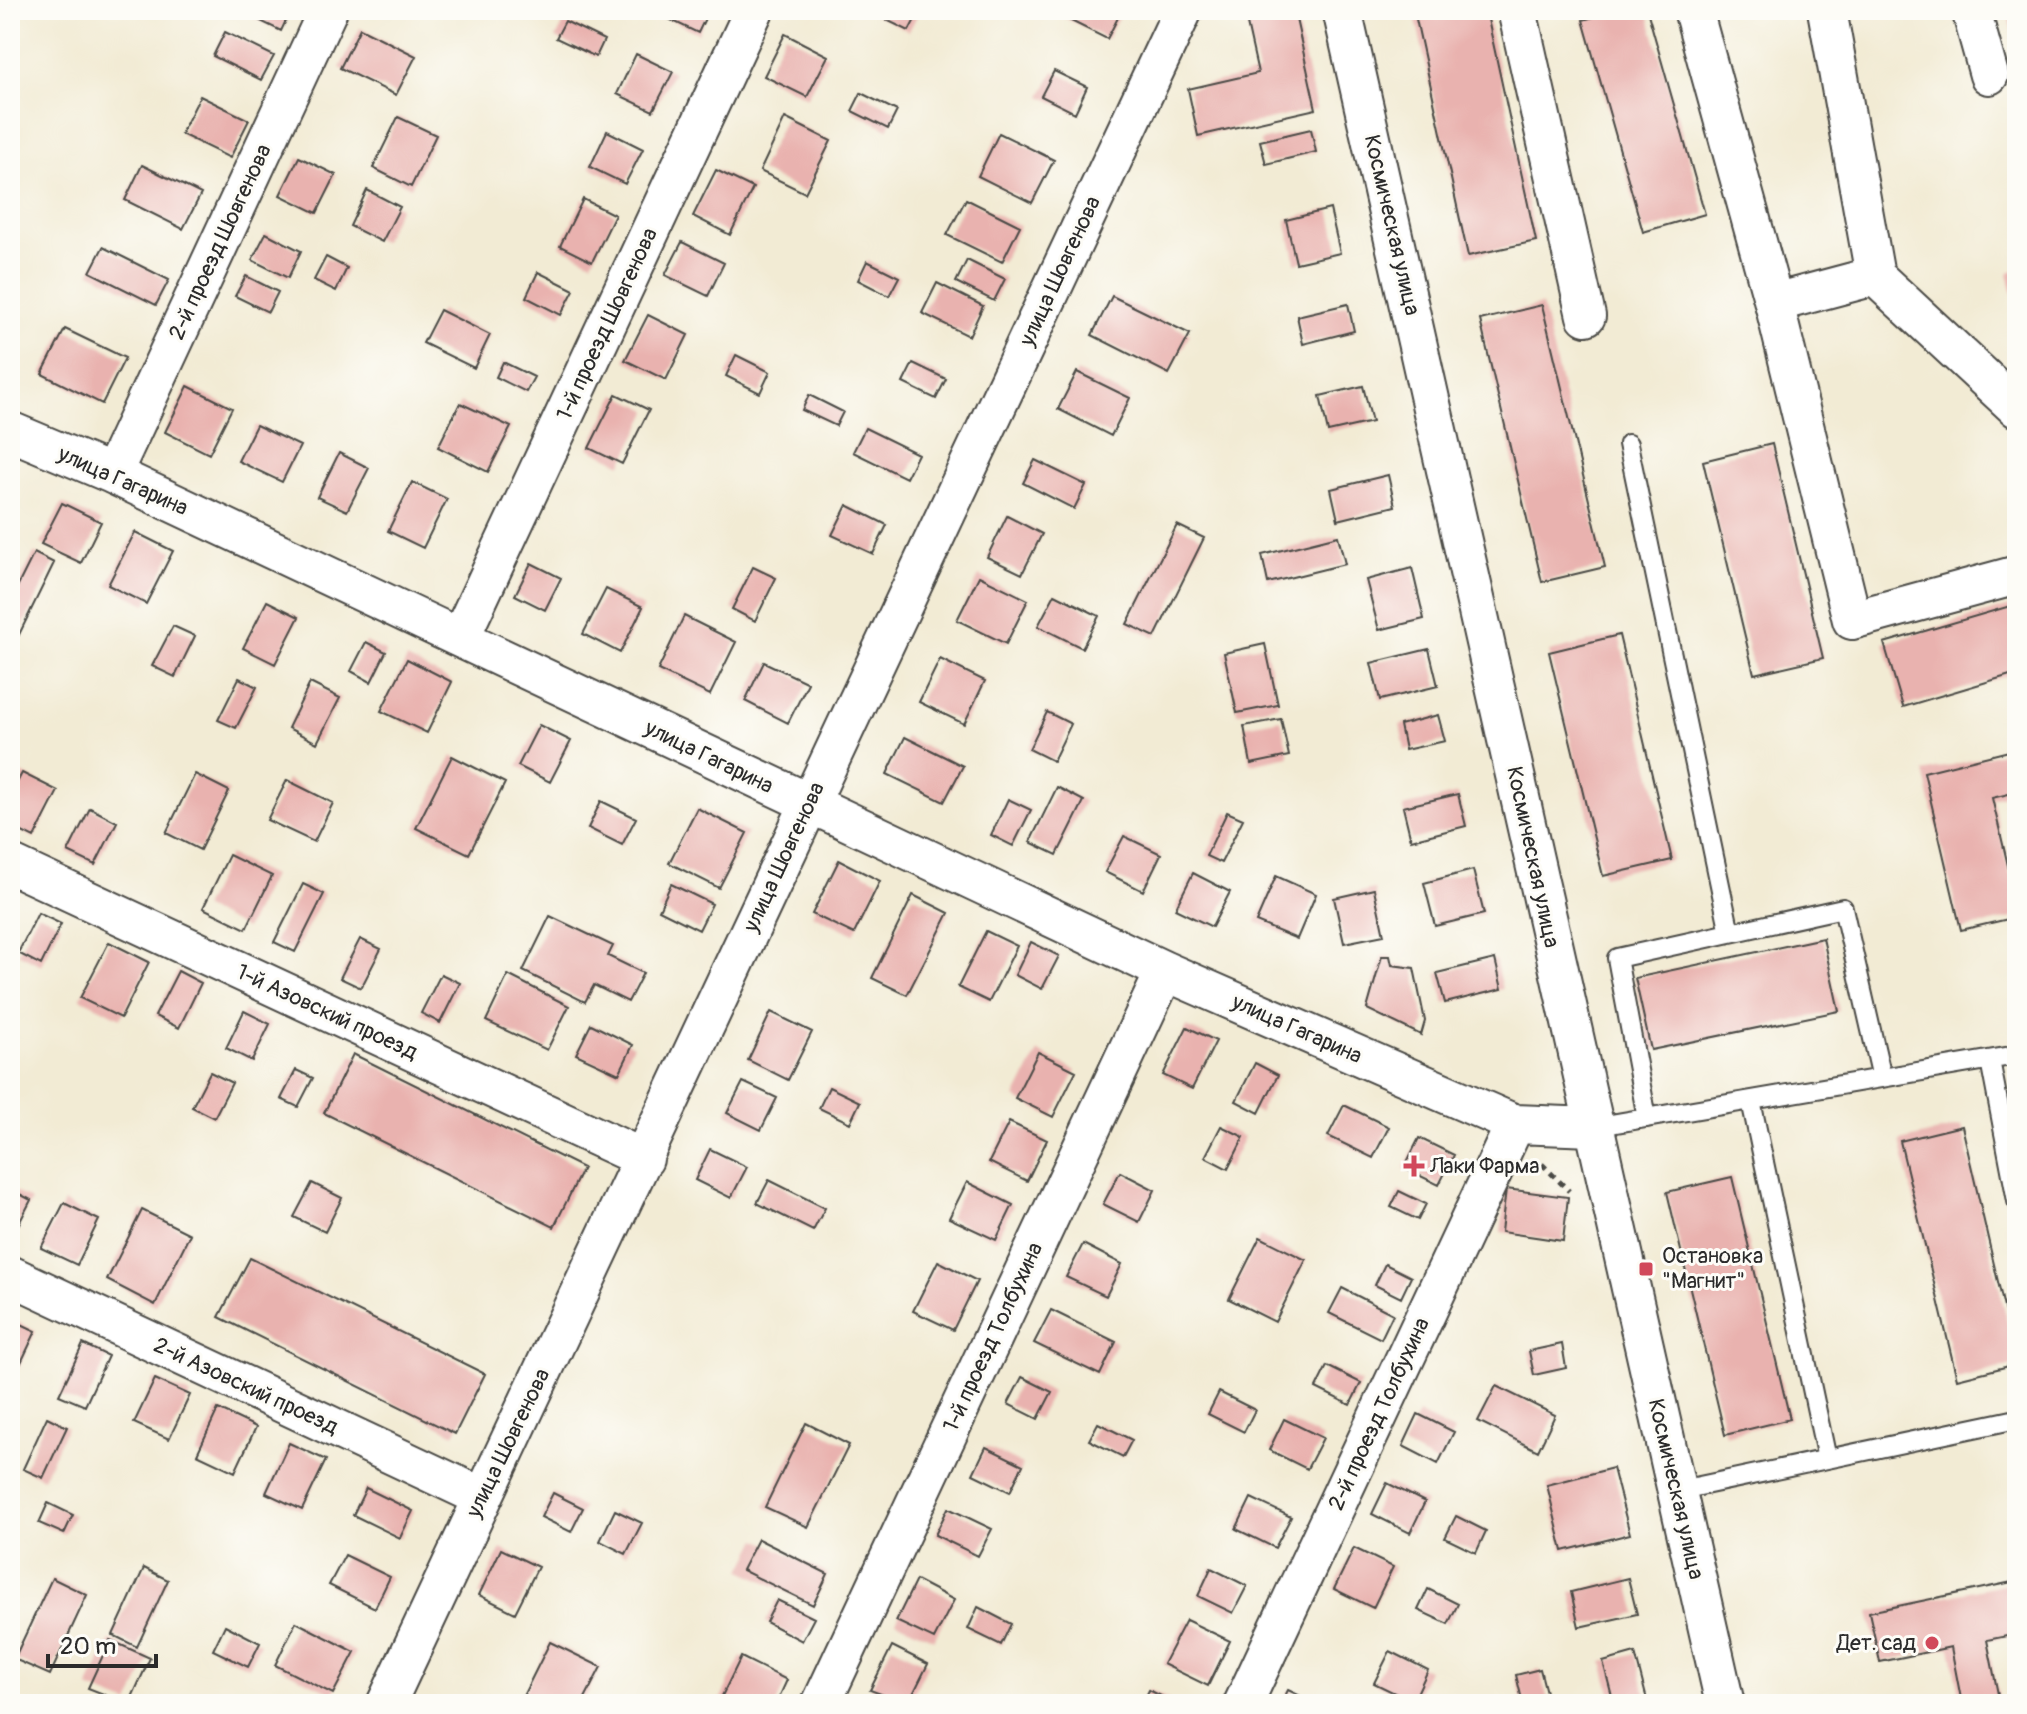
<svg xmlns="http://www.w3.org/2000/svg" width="2027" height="1714" font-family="Pangolin,sans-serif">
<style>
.building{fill:#e9b2af}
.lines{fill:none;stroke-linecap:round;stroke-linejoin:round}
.service-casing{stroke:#494844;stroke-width:22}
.minor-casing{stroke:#494844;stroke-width:42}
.path{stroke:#494844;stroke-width:5;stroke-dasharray:6 6;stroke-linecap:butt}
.service{stroke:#fff;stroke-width:18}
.minor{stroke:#fff;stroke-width:38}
.poi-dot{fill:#d1495b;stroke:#fdfcf7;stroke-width:3}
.labels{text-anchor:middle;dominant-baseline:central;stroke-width:6;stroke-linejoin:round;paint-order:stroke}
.street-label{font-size:22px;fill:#2b2b2b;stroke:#fdfcf7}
.poi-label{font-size:22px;fill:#2b2b2b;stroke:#fdfcf7;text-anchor:start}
</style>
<rect width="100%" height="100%" fill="#fdfcf7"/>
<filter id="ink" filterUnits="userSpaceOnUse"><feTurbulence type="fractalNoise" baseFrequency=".0125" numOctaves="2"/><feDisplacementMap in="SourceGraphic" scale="16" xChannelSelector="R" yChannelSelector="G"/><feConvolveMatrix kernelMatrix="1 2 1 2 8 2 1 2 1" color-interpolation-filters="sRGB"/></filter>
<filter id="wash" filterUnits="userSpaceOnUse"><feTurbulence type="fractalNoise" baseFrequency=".006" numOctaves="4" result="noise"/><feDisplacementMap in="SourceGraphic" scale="32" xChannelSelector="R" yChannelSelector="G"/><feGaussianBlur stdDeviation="1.8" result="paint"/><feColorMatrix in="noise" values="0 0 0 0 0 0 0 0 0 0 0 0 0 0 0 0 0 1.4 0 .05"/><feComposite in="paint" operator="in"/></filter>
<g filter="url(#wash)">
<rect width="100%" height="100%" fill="#f2ebd4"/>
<g id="blocks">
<path class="building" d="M238 10H291L281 31Z
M650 10H709L698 33Z
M866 10H920L909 31Z
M1067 10H1122L1107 39 1063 17Z
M1244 10H1294L1316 109 1198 136 1188 89 1258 73Z
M1414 10H1486L1536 241 1468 256Z
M1618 10H1647L1705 214 1643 232 1583 20Z
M2007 10H2017V47L2016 48Z
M565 21 604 40 596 57 556 38Z
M360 28 416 56 396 95 340 68Z
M225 32 274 56 261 80 213 56Z
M785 34 828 56 807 97 764 76Z
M636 54 673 72 653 111 617 94Z
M1054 71 1087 87 1075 113 1041 96Z
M861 93 897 111 888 129 852 111Z
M200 96 249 120 230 158 181 134Z
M398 117 436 135 411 187 373 168Z
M785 118 831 141 805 193 760 171Z
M1311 129 1316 152 1266 164 1260 141Z
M607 131 643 149 625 184 590 167Z
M999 133 1054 160 1032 203 978 176Z
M299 157 336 175 317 213 280 195Z
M142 165 201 194 183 229 125 200Z
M716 170 753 188 730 235 693 216Z
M367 190 400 207 382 242 350 226Z
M583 199 615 215 592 262 560 246Z
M966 199 1020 226 1002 262 947 235Z
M1330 209 1340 253 1296 263 1286 220Z
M266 233 301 251 288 278 252 260Z
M682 242 724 263 708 296 665 275Z
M103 247 169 280 156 305 90 272Z
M326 257 347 268 336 291 314 280Z
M967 260 1005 279 994 301 956 282Z
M867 261 899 277 889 296 858 280Z
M2017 270V305L2016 306 2008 273Z
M538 272 574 290 561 315 526 297Z
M246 276 278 292 268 312 235 296Z
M937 283 983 306 969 336 922 313Z
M1112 296 1190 334 1169 374 1092 335Z
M1348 304 1354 331 1303 344 1297 316Z
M1542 305 1605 567 1542 582 1480 320Z
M440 310 490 335 474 368 423 343Z
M648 315 688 335 666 380 625 360Z
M65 329 125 358 102 404 42 374Z
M736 355 770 372 760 393 726 376Z
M503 362 534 377 526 392 496 377Z
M913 363 946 379 936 399 903 383Z
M1077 372 1130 398 1111 436 1058 409Z
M188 386 232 408 209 454 165 432Z
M1363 386 1372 422 1328 432 1320 396Z
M616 394 649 410 622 464 589 448Z
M809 395 843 412 836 426 802 410Z
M460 403 511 427 488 472 438 447Z
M256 425 300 446 282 482 238 461Z
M865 428 918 454 906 478 853 452Z
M1772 444 1823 658 1754 674 1703 461Z
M339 453 369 468 347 511 317 497Z
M1035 460 1086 485 1074 509 1023 483Z
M1388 475 1395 506 1338 520 1331 489Z
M412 482 447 499 423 548 388 531Z
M62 503 101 522 81 563 41 544Z
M847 505 887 525 873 554 832 535Z
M1007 516 1042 534 1022 574 987 557Z
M1177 525 1204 538 1155 637 1127 624Z
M135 532 173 551 146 604 108 585Z
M1338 536 1345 564 1268 583 1262 555Z
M34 553 54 563 13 647 10 601Z
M531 563 561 578 545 610 515 595Z
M753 567 776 578 755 621 732 609Z
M1412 568 1424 619 1379 630 1366 580Z
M979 576 1028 600 1006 644 957 620Z
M606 589 643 607 620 653 583 634Z
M1055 594 1099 616 1082 648 1038 626Z
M267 601 299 617 275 664 243 648Z
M2017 604V673L1903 707 1884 643Z
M684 616 736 642 710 695 658 670Z
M173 626 195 636 175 677 152 666Z
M1619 635 1672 860 1603 876 1549 652Z
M366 642 386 652 371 682 351 671Z
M1265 644 1278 705 1237 713 1224 653Z
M1429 649 1438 686 1380 700 1371 663Z
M407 659 452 682 427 733 381 711Z
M940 659 985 681 964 724 919 702Z
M764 662 808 683 788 723 745 701Z
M239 678 257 687 236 728 218 720Z
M310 683 340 698 317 743 288 728Z
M1047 712 1071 724 1053 761 1029 749Z
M1438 715 1445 741 1405 750 1400 725Z
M1281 719 1289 756 1251 764 1244 726Z
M539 725 571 741 550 782 518 766Z
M905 737 963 766 944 802 887 774Z
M2017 749V792L1992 798 2010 874 2017 872V917L1961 930 1924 772Z
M452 756 505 783 469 854 416 828Z
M22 773 58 791 34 838 10 826V796Z
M195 774 229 791 200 850 166 833Z
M287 780 333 803 314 842 267 820Z
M1057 787 1084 801 1057 855 1030 842Z
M1458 794 1466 826 1411 840 1403 807Z
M1008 799 1031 810 1013 846 991 835Z
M601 801 636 818 622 845 588 828Z
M90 808 117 822 95 865 68 852Z
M697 808 747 833 719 888 669 863Z
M1227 812 1243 819 1221 863 1206 856Z
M1124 836 1161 854 1143 891 1105 872Z
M229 855 272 876 246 929 203 908Z
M839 860 880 881 854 934 812 914Z
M1473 870 1484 914 1435 926 1424 883Z
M1193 873 1230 892 1212 927 1175 909Z
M1276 876 1316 894 1297 939 1256 922Z
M303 884 324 894 295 952 274 942Z
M671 884 712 904 699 930 659 910Z
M1374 889 1384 935 1344 943 1334 898Z
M913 895 949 913 907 995 872 978Z
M38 913 61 924 41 965 18 953Z
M550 916 613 946 608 956 643 973 628 1002 594 985 585 1002 523 971Z
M986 931 1017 946 989 1002 958 987Z
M1823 938 1839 1011 1651 1050 1635 978Z
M360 939 381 949 361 988 340 978Z
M109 942 149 962 121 1018 80 998Z
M1031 942 1059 956 1042 989 1015 975Z
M1382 956H1390L1392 965 1414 968 1425 1021 1421 1035 1367 1009Z
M1495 959 1502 989 1445 1003 1437 973Z
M178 971 201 983 179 1028 155 1016Z
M441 974 460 983 440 1023 421 1013Z
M508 975 569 1006 547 1050 486 1021Z
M244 1011 270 1024 252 1061 226 1048Z
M771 1012 812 1032 788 1080 748 1060Z
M591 1024 633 1045 619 1074 576 1054Z
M1187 1027 1216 1041 1192 1089 1163 1075Z
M1038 1052 1076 1071 1053 1117 1015 1098Z
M353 1054 583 1168 554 1227 324 1113Z
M1255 1063 1278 1075 1259 1113 1236 1101Z
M296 1070 313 1078 298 1107 281 1099Z
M210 1072 232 1083 214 1118 192 1107Z
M743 1082 777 1098 761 1130 727 1113Z
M829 1087 860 1102 850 1123 819 1108Z
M1344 1105 1389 1127 1373 1158 1328 1136Z
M1009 1122 1047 1140 1027 1181 989 1162Z
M1221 1126 1244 1137 1228 1169 1205 1157Z
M1962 1126 2017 1364 1957 1379 1900 1141Z
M1419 1138 1454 1155 1439 1185 1404 1168Z
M710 1149 747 1167 731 1198 695 1180Z
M1120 1172 1155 1190 1139 1222 1103 1204Z
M1732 1177 1790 1419 1725 1435 1667 1192Z
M769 1180 825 1208 813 1231 757 1203Z
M967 1182 1013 1205 996 1240 949 1218Z
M312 1183 342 1198 325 1232 294 1217Z
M10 1189 31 1200 10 1241Z
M1506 1189 1568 1197 1563 1241 1501 1232Z
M1399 1191 1426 1204 1418 1220 1391 1207Z
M64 1203 99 1220 77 1265 41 1248Z
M142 1210 190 1234 155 1305 107 1280Z
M1260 1237 1306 1260 1275 1322 1229 1299Z
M1083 1244 1122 1264 1106 1296 1066 1277Z
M250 1258 485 1374 455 1434 219 1317Z
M938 1261 977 1281 953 1330 913 1311Z
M1385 1264 1411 1277 1401 1298 1375 1285Z
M1342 1288 1393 1314 1381 1339 1329 1313Z
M1051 1310 1116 1342 1100 1375 1034 1343Z
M11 1319 36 1331 17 1371 10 1368Z
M83 1344 108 1356 85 1406 59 1395Z
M1562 1344 1566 1368 1534 1375 1529 1351Z
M1327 1366 1361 1383 1350 1405 1316 1388Z
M1022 1377 1052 1392 1038 1419 1008 1404Z
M155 1379 190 1395 169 1439 134 1423Z
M1496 1386 1555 1415 1538 1451 1478 1421Z
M1219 1392 1255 1410 1244 1432 1208 1414Z
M218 1409 256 1427 235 1472 197 1454Z
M1418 1414 1454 1432 1438 1464 1403 1446Z
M47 1417 67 1427 43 1478 23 1469Z
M1284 1419 1323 1438 1307 1469 1269 1450Z
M806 1423 849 1445 808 1527 765 1507Z
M1098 1423 1132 1440 1123 1457 1089 1440Z
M289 1443 326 1460 302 1510 266 1493Z
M986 1447 1023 1465 1010 1492 973 1474Z
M1613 1468 1630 1534 1563 1551 1547 1485Z
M1387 1483 1425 1502 1410 1533 1372 1514Z
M366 1488 413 1511 400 1538 353 1515Z
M553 1493 583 1508 571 1532 541 1517Z
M1251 1498 1291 1517 1275 1548 1236 1529Z
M48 1503 73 1515 64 1534 39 1523Z
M948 1508 992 1529 978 1556 935 1535Z
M615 1510 642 1523 626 1554 600 1541Z
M1456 1516 1486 1531 1476 1553 1445 1538Z
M758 1539 828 1574 813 1605 742 1570Z
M1354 1548 1393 1567 1373 1608 1334 1589Z
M501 1549 538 1567 515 1613 479 1595Z
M345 1555 390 1577 375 1608 329 1585Z
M144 1568 168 1580 137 1647 113 1635Z
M1211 1568 1247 1586 1233 1613 1198 1596Z
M52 1578 87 1595 50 1675 14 1659Z
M1628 1578 1637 1614 1579 1627 1571 1592Z
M916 1580 954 1600 934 1639 896 1621Z
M2017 1581V1634L1987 1640 2000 1704H1962L1951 1647 1880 1662 1869 1612Z
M1428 1589 1458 1604 1448 1624 1418 1610Z
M777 1600 814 1618 802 1641 766 1622Z
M978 1607 1011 1624 1001 1645 968 1629Z
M1186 1620 1230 1641 1208 1686 1163 1664Z
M296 1622 355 1652 333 1694 275 1665Z
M225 1625 260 1643 248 1667 213 1650Z
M110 1640 150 1658 129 1704 88 1688Z
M550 1642 601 1667 582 1704H519Z
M892 1646 928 1664 908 1704 870 1690Z
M1390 1651 1428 1670 1413 1702 1374 1683Z
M1635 1653 1648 1704H1614L1603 1662Z
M741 1657 787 1680 776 1704H729L720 1700Z
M1540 1669 1549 1704H1523L1516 1675Z
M1149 1690 1177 1704H1142Z
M1288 1690 1317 1704H1281Z"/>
</g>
</g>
<g filter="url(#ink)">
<use href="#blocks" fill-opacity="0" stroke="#494844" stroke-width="2"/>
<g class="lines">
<defs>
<path id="service" d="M1628 444 1730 933
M1990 1060 2017 1201
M1751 1101 1827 1459
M1647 1118 1617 958 1843 908 1882 1078
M1593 1127 2017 1055
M1676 1491 2017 1419"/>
<path id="minor" d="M1342 10 1725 1704
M1517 10 1586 316
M1693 10 1774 303
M1827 10 1875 276 2017 408
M1971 10 1989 75
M1875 276 1774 303 1852 620 2017 575
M10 431 112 474 1165 971 1515 1124 1593 1127
M112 474 328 10
M460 638 754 10
M10 864 644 1159
M10 1275 482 1497
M386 1704 1183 10
M821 1704 1165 971
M1243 1704 1515 1124"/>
</defs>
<use href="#service" class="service-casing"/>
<use href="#minor" class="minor-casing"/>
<path class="path" d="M1542 1164 1569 1191"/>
<use href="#service" class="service"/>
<use href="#minor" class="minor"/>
</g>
</g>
<g class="poi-dot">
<path d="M1410 1154h8v8h8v8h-8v8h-8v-8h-8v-8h8z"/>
<rect x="1638" y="1261" width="16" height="16" rx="4"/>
<circle cx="1932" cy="1643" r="8"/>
</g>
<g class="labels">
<g class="street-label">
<text transform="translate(1392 225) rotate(77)">Космическая улица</text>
<text transform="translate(220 242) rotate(-65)">2-й проезд Шовгенова</text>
<text transform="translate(1060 271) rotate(-65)">улица Шовгенова</text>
<text transform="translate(607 324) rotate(-65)">1-й проезд Шовгенова</text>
<text transform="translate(123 481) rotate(24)">улица Гагарина</text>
<text transform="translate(709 757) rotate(26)">улица Гагарина</text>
<text transform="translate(784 857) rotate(-65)">улица Шовгенова</text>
<text transform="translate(1533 857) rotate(78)">Космическая улица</text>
<text transform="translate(327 1012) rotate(25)">1-й Азовский проезд</text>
<text transform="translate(1297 1029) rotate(24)">улица Гагарина</text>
<text transform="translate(993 1337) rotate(-65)">1-й проезд Толбухина</text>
<text transform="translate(246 1386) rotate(25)">2-й Азовский проезд</text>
<text transform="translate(1379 1414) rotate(-65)">2-й проезд Толбухина</text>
<text transform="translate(508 1443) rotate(-64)">улица Шовгенова</text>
<text transform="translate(1676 1489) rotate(77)">Космическая улица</text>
</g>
<g class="poi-label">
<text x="1430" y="1166">Лаки Фарма</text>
<text x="1662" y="1256">Остановка<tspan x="1662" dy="25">"Магнит"</tspan></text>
<text x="1916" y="1643" text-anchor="end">Дет. сад</text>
</g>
</g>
<rect width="2027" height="1714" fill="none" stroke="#fdfcf7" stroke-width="40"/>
<path d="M48 1654v12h108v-12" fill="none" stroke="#2b2b2b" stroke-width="4"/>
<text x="60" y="1654" font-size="24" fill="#2b2b2b" stroke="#fdfcf7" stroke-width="6" paint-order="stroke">20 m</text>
</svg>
